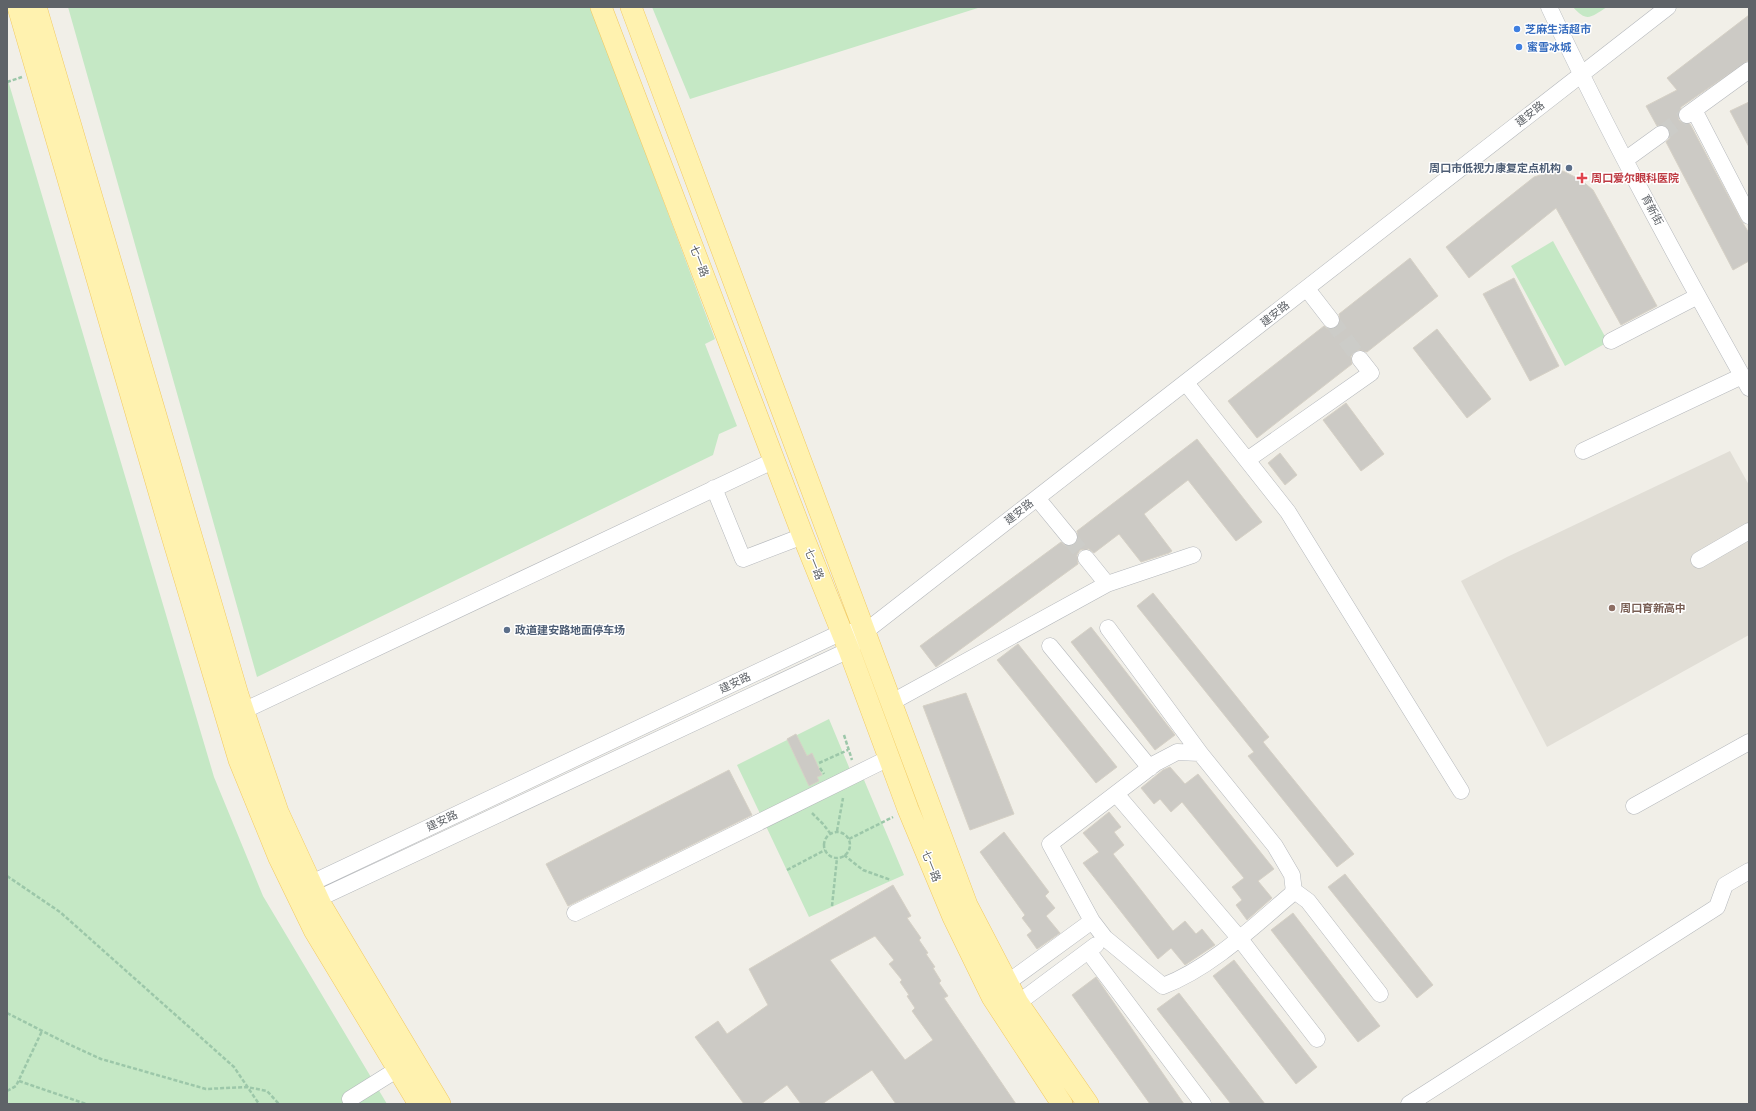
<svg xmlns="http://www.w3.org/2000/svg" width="1756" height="1111" font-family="Figtree,'Noto Sans SC',sans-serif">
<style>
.education{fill:#e1ded6}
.green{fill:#c5e8c5}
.building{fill:#cccac5;stroke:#d6d1c6;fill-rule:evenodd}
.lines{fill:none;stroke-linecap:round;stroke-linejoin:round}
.minor-tunnel{stroke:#ccccc8;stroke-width:16;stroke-dasharray:16 8;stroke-linecap:butt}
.minor-casing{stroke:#b5b8bc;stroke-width:17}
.major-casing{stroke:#f2c960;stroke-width:22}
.path{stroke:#9cc7a9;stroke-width:2.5;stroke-dasharray:4 2;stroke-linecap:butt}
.minor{stroke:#fff;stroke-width:16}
.major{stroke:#fff2af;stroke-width:21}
.shop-dot{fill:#3f7fe0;stroke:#fff;stroke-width:1.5}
.service-dot{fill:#5c6f8a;stroke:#fff;stroke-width:1.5}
.health-dot{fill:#e0444e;stroke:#fff;stroke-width:1.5}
.education-dot{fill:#8d6e63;stroke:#fff;stroke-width:1.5}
.labels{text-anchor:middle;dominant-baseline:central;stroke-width:3;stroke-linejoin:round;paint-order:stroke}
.shop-label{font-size:11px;font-weight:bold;fill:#366cbe;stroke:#fff;text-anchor:start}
.street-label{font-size:11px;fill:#5f6368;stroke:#fff}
.service-label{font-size:11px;font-weight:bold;fill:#4e5e75;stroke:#fff;text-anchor:end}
.health-label{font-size:11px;font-weight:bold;fill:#be3a42;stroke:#fff;text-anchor:start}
.education-label{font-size:11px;font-weight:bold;fill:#785e54;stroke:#fff;text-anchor:start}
</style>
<rect width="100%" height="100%" fill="#f1efe8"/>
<path class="education" d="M1730 451 1749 485V635L1547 747 1461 581 1507 557Z"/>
<path class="green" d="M68 7H591L715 339 705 344 737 426 719 434 713 455 257 677Z
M652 7H981L690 99Z
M1573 7H1607C1591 17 1587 23 1573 7Z
M7 77 214 777 263 896 387 1104H7Z
M1553 241 1608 342 1565 366 1511 266Z
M829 719 851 772 859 768 904 875 809 917 737 765Z"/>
<path class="building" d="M1749 15V60L1681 107 1678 116 1679 120 1683 123 1690 124 1741 220 1749 233V261L1733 270 1666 142 1670 138 1669 129 1665 125 1657 126 1646 106 1677 90 1667 78Z
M1749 102V147L1730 111Z
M1563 171 1581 180 1593 190 1657 306 1621 325 1556 208 1469 278 1446 247 1534 177 1550 172Z
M1410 258 1438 296 1367 352 1359 350 1354 352 1351 356 1352 364 1257 438 1228 401 1324 326 1328 329 1336 328 1340 323 1339 314Z
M1514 278 1559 366 1530 381 1483 294Z
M1437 329 1491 399 1467 418 1413 348Z
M1346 403 1384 454 1361 471 1323 420Z
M1197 439 1262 522 1236 541 1188 480 1144 514 1172 551 1169 553 1141 562 1119 534 1094 553 1089 549 1080 550 1077 555 1078 564 936 667 920 646 1061 542 1066 546 1075 545 1078 540 1077 531Z
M1280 453 1297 475 1285 485 1268 463Z
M1153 593 1269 737 1263 742 1354 854 1337 867 1248 756 1254 752 1137 606Z
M1091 627 1175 735 1155 750 1071 642Z
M1018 644 1117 767 1096 783 997 660Z
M966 693 1014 814 970 830 923 706Z
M796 734 807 756 812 753 822 775 817 777 819 781 809 786 787 739Z
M1170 767 1185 784 1198 774 1274 869 1258 881 1272 898 1247 920 1236 905 1242 900 1232 887 1244 878 1182 802 1171 812 1160 799 1154 804 1141 788 1163 770Z
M729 770 752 815 568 906 546 864Z
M1109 812 1121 827 1114 832 1124 845 1113 854 1173 931 1185 921 1196 934 1202 929 1215 945 1185 965 1171 948 1158 959 1083 863 1099 852 1083 833Z
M1004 832 1049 892 1045 896 1055 908 1046 916 1060 933 1037 949 1027 935 1032 931 1022 918 1025 915 980 852Z
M1345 874 1433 985 1417 998 1328 887Z
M893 885 911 916 907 918 921 938 919 940 928 953 926 954 935 967 933 968 941 981 939 983 948 996 944 998 1016 1104H896L872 1070 822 1104H801L787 1085 761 1104H744L695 1037 718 1021 727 1034 768 1005 749 969ZM875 936 894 960 889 964 902 980 900 982 909 995 907 996 915 1008 912 1011 933 1040 905 1060 830 960Z
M1293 913 1380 1026 1358 1042 1271 930Z
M1234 960 1317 1067 1296 1084 1213 976Z
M1096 977 1184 1104H1150L1072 995Z
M1179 993 1265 1104H1231L1157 1009Z"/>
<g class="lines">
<path class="minor-tunnel" d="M1661 134 1687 115
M1331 320 1360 359
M1069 537 1086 558"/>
<defs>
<path id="minor" d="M1549 7C1610 137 1679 263 1749 388
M1694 110 1749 216
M1687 115 1749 70
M1625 160 1661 134
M1307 289 1331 320
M1611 341 1698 296
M1186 383 1288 512 1461 791
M1583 451 1742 376
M1247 460 1371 373 1360 359
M714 488 743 559 803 536
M1037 498 1069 537
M1699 560 1749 531
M1107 584 1193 555
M1108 628 1200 753
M1050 646 1150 768
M894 701 1107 584 1086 558
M243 711 775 460
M1177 752 1200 753 1275 846 1292 875 1294 892C1255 925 1211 968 1163 986L1105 938 1092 921 1050 844 1156 763Z
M1117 795 1240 939 1317 1039
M1634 806 1749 742
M301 888 842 632H852
M1293 890 1308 901 1380 994
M309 903 849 650 866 631 1668 7
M575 913 889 758
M1088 951 1203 1104
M1007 983 1092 921
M1018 1003 1096 945
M350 1099 398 1069
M1409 1104 1717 907 1725 885 1749 871"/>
<path id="major" d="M18 7 166 516 239 760 279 858 314 930 419 1104
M36 7 238 695 278 812 321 905 440 1104
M601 7 803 536 849 650 908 809 953 917 992 997 1062 1104
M631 7 967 905 1018 1003 1088 1104"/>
</defs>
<use href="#minor" class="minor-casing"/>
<use href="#major" class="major-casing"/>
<path class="path" d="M7 82 22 77
M844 735 852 760
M819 763 848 750
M820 768 824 774
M812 813 823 824 830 833
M837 831 843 798
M824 845a13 13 0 1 1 26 0a13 13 0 1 1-26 0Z
M849 839 893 817
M844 855 863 870 891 880
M787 870 825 850
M7 876 60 912 234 1067 259 1104
M832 906 837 858
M7 1013 64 1042 101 1059 206 1089 247 1087 267 1091 279 1104
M19 1081 86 1104
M7 1091 16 1086 42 1031"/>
<use href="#minor" class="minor"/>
<use href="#major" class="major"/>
</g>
<g class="shop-dot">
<circle cx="1517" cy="29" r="4"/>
<circle cx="1519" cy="47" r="4"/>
</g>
<g class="service-dot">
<circle cx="1569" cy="168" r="4"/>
<circle cx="507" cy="630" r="4"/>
</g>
<path class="health-dot" d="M1580 172h4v4h4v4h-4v4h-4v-4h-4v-4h4z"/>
<circle class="education-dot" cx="1612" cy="608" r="4"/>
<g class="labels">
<g class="shop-label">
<text x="1525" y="29">芝麻生活超市</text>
<text x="1527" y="47">蜜雪冰城</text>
</g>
<g class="street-label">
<text transform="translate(1530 114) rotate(-38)">建安路</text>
<text transform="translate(1652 210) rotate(62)">育新街</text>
<text transform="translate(699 261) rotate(69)">七一路</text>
<text transform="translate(1275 314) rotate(-38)">建安路</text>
<text transform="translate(1019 512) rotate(-38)">建安路</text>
<text transform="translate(814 564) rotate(68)">七一路</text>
<text transform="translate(735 683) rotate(-25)">建安路</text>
<text transform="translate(442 821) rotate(-25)">建安路</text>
<text transform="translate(931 866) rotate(68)">七一路</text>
</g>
<g class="service-label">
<text x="1561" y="168">周口市低视力康复定点机构</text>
<text x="515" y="630" text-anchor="start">政道建安路地面停车场</text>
</g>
<g class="health-label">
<text x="1591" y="178">周口爱尔眼科医院</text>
</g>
<g class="education-label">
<text x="1620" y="608">周口育新高中</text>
</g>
</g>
<rect width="1756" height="1111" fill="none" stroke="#5f6368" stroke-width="16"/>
</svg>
